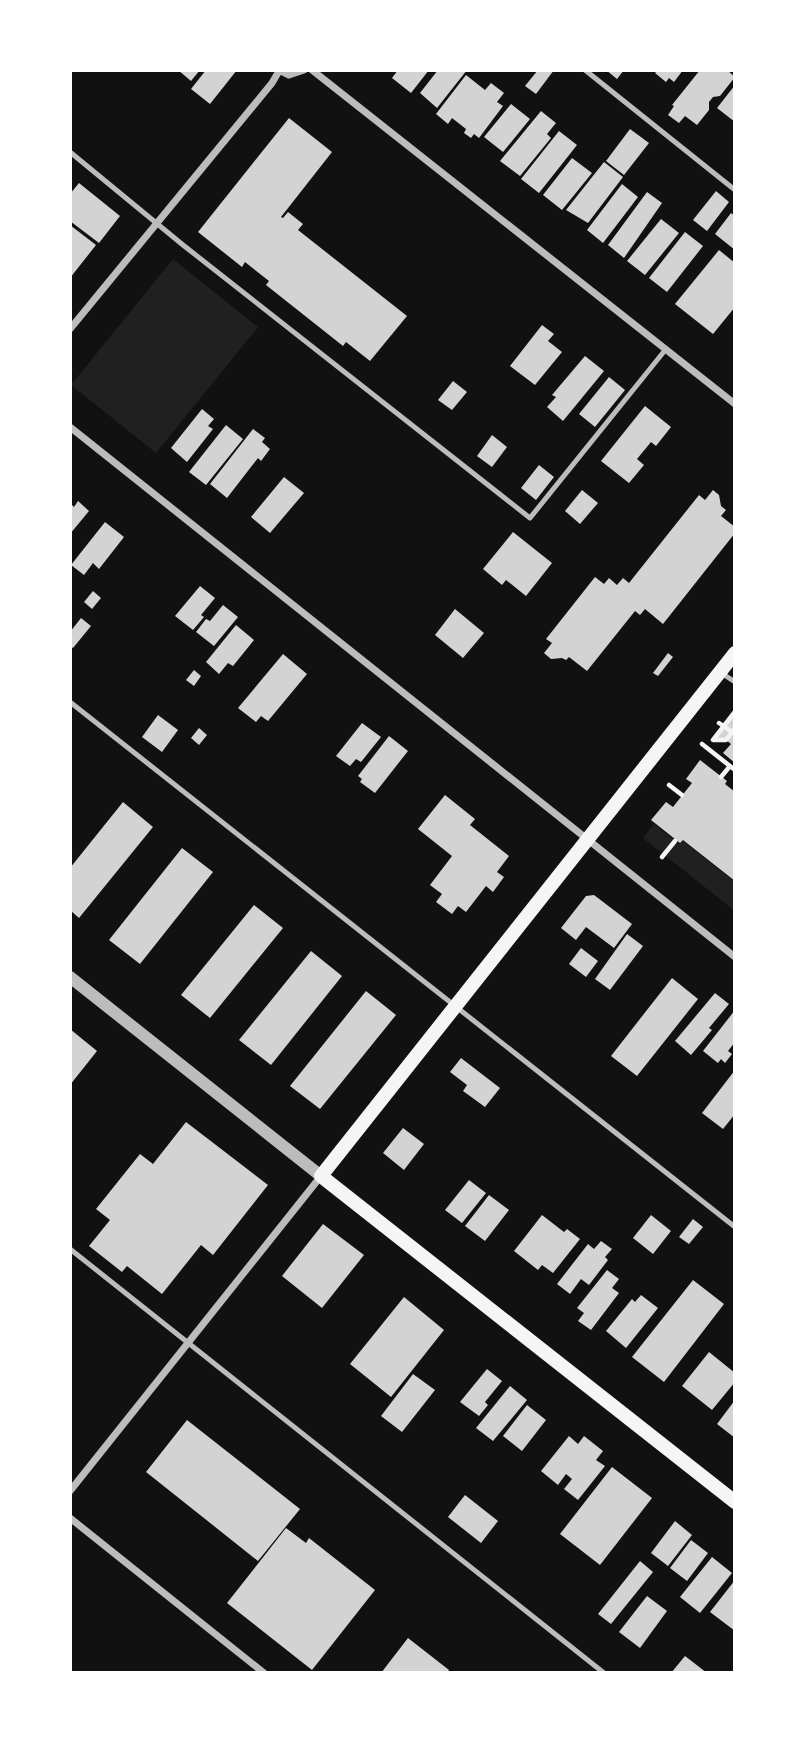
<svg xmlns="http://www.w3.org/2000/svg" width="805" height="1743" font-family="Bitter,serif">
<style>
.green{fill:#202020}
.building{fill:#d3d3d3}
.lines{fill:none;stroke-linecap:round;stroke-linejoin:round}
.path{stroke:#f5f5f5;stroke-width:4.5}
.service{stroke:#bcbcbc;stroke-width:5}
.minor{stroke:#bcbcbc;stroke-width:7}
.tertiary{stroke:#bcbcbc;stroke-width:12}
.secondary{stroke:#f5f5f5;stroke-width:14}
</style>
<rect width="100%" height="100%" fill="#111"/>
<path class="green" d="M173 259 258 327 156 453 71 385Z
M654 824 679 844 683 841 735 882V911L643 838Z"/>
<path class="building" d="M178 70H200L191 81Z
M206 70H237L210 104 191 89Z
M398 70H429L411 93 392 78Z
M438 70H467L437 108 420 93Z
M538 70H554L536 94 525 86Z
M606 70H624L617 79Z
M658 70H683L674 82 669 78 666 82 655 73Z
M700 70H727L735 77 720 96 713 97 709 102V110L697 125 685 116 679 123 668 115 674 106 672 105Z
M466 75 485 90 491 83 504 93 497 102 503 106 479 138 474 134 471 138 464 133 466 129 452 118 448 124 436 114Z
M735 85V122L717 108Z
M511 104 530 119 503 152 484 137Z
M541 111 556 123 547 134 551 138 520 176 500 161Z
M289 118 332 152 281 217 283 218 288 212 303 224 298 230 407 316 370 361 346 342 343 346 266 285 269 281 245 262 242 267 198 232Z
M630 129 649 143 624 175 606 161Z
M559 131 577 145 539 193 521 179Z
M572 158 592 173 562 210 543 195Z
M604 162 623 177 588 223 566 210Z
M79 183 120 216 99 243 70 221V194Z
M622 184 638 197 603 243 587 230Z
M716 191 729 202 707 231 693 220Z
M647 192 662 203 624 258 608 245Z
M731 213 735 216V250L715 234Z
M661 219 679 233 645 275 627 261Z
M70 225 96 245 70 278Z
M685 232 703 246 667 292 649 278Z
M719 250 735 263V307L713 334 675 304Z
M542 325 554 334 548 341 562 352 535 385 510 366Z
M585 356 604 371 563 421 547 407 556 397 552 395Z
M609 377 625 390 595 427 579 414Z
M453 381 467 392 452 410 438 400Z
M645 406 671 427 656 446 651 442 637 459 644 465 629 483 601 461Z
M202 409 214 419 208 426 213 429 187 462 171 448Z
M226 425 243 439 206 485 189 472Z
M253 429 265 438 262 442 270 449 261 461 258 458 227 498 210 484Z
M492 435 507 447 492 467 477 456Z
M539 465 554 477 536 500 521 488Z
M284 477 304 493 270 533 251 517Z
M582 490 598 503 580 524 565 511Z
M713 490 719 495 721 506 726 510 721 516 735 527V533L663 624 645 609 640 615 635 611 587 671 569 657 566 660 562 658 551 659 544 653 552 643 546 639 595 577 604 584 609 578 617 585 623 578 629 583 699 495 705 500Z
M78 501 89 511 70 534V503L74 507Z
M105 522 124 537 99 569 93 563 84 575 71 565Z
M513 532 552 563 526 596 506 580 502 585 483 569Z
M200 586 215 598 201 615 204 617 193 630 175 616Z
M93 591 101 598 92 609 84 602Z
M223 605 238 617 214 646 196 632 206 619 210 621Z
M455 609 484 633 463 658 435 635Z
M81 618 91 626 73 648 70 646V632Z
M236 625 254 640 233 666 228 663 219 674 206 662Z
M668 653 673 657 658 676 653 673Z
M283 654 307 674 268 721 261 716 256 722 238 708Z
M194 670 201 676 194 686 186 680Z
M734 713 735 717V763L723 753 731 744 726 740H713Z
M158 715 178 730 162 752 142 737Z
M362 723 381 737 361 762 356 759 350 766 336 756Z
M199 728 207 735 199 745 191 738Z
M389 736 408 751 375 793 360 782 362 779 358 776Z
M700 760 727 781 725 784 735 792V881L683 840 680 843 651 820 666 802 673 807 692 783 686 779Z
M445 795 475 819 470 825 509 856 497 872 504 877 493 892 486 886 466 912 458 906 452 914 436 902 442 894 430 885 452 856 418 829Z
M123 802 153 827 79 918 70 910V868Z
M182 848 213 872 140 964 109 940Z
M594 895 632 924 614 948 586 927 576 940 561 928 586 896Z
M254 905 283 928 210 1018 181 995Z
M627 934 643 946 610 990 595 979Z
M581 948 598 961 586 977 569 964Z
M311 951 342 976 271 1065 239 1040Z
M672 978 698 999 637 1076 611 1056Z
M366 991 396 1015 320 1109 290 1086Z
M715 993 729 1004 709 1028 712 1030 691 1055 675 1041Z
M735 1010V1042L728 1051 732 1054 725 1063 721 1059 718 1063 703 1051Z
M70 1029 97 1051 70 1085Z
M461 1058 500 1088 485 1107 463 1091 467 1085 450 1072Z
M735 1070V1114L723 1129 702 1113Z
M186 1122 268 1185 213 1255 201 1245 162 1294 127 1266 122 1272 89 1246 110 1220 96 1209 140 1154 153 1164Z
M403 1128 424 1144 404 1170 383 1153Z
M469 1180 486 1193 462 1223 445 1210Z
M489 1195 509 1210 485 1241 465 1226Z
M542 1215 564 1232 567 1229 580 1239 553 1273 542 1265 538 1270 514 1251Z
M651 1215 671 1231 653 1254 633 1238Z
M693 1219 703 1227 689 1244 679 1237Z
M323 1224 364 1255 322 1308 282 1276Z
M601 1241 612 1249 605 1257 608 1260 589 1285 581 1279 570 1294 557 1284 588 1244 594 1249Z
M607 1270 619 1279 612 1288 619 1293 591 1330 578 1321 584 1313 577 1308Z
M693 1280 724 1304 664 1382 632 1357Z
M641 1295 658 1308 626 1348 606 1331 632 1299 635 1302Z
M404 1297 444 1330 391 1397 350 1364Z
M709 1352 735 1373V1382L712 1410 682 1386Z
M487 1369 502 1381 485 1402 488 1405 479 1416 460 1402Z
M413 1374 435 1390 402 1432 381 1416Z
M510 1386 527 1400 493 1441 476 1428Z
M735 1400V1438L717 1424Z
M527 1405 546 1420 522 1451 503 1436Z
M187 1420 300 1509 258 1561 146 1472Z
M569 1436 578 1444 584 1436 603 1451 596 1460 605 1466 578 1500 564 1489 572 1479 566 1474 558 1485 541 1471Z
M612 1467 652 1498 600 1565 560 1534Z
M465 1495 498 1521 481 1543 448 1517Z
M675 1521 692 1535 668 1566 651 1553Z
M286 1528 306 1543 309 1538 375 1590 312 1670 227 1603Z
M691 1540 708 1553 687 1581 670 1568Z
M712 1557 732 1573 700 1613 680 1597Z
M640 1561 653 1572 611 1624 598 1614Z
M735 1580V1631L710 1612Z
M647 1596 667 1611 640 1648 619 1632Z
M408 1638 449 1670 447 1673H381Z
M685 1656 707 1673H671Z"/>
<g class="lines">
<path class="path" d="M735 717 734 713 713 740H726L735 728
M719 723 732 732
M702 744 735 770
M721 777 730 766
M669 785 682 795
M662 857 675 841"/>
<path class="service" d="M585 70 735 190
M70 152 183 245 530 518 666 349
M720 672 735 682
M70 702 735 1227
M70 1249 604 1673"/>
<path class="minor" d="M279 70 289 75 304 70
M312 70 735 404
M70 329 272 83 279 71
M70 427 735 957
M70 1491 321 1176
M70 1518 264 1673"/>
<path class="tertiary" d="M70 977 321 1176"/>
<path class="secondary" d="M735 653 321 1176 735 1502"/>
</g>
<rect width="805" height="1743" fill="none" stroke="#ffffff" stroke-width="144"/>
</svg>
